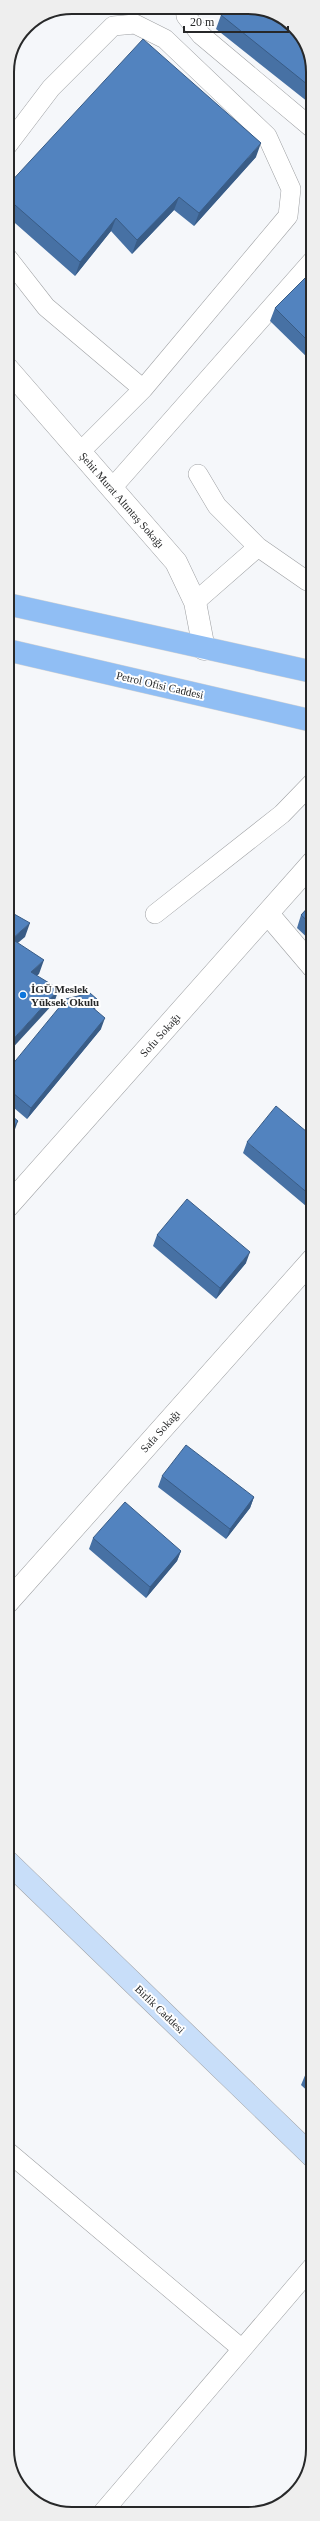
<svg xmlns="http://www.w3.org/2000/svg" width="320" height="2521" font-family="'Times New Roman',serif">
<style>
.lines{fill:none;stroke-linecap:round;stroke-linejoin:round}
.lane-casing{stroke:#9ea0a3;stroke-width:20}
.street-casing{stroke:#9ea0a3;stroke-width:23}
.secondary-casing{stroke:#9ea0a3;stroke-width:23}
.primary-casing{stroke:#d4d4d4;stroke-width:23}
.lane{stroke:#fff;stroke-width:19}
.street{stroke:#fff;stroke-width:22}
.secondary{stroke:#c8def9;stroke-width:22}
.primary{stroke:#90bef4;stroke-width:22}
.wall{fill:#4771a4}
.shaded-wall{fill:#395c86}
.building{fill:#5283bf;stroke:#395c86}
.poi-dot{fill:#0c75dd;stroke:#fff;stroke-width:1.5}
.labels{text-anchor:middle;dominant-baseline:central;stroke-width:4;stroke-linejoin:round;paint-order:stroke}
.street-label{font-size:11px;fill:#272829;stroke:#fff}
.poi-label{font-size:11px;font-weight:bold;fill:#272829;stroke:#fff;text-anchor:start}
.rim{fill:none;stroke:#272829;stroke-width:2}
</style>
<rect width="100%" height="100%" fill="#f5f7fa"/>
<g class="lines">
<defs>
<path id="lane" d="M185 8 186 16 201 35 313 129
M7 146 51 88 113 26 135 24 165 39 267 136 291 189 288 216 143 389 80 452
M7 257 46 307 143 389
M198 474 217 506 258 547 307 581 313 582
M112 488 313 260
M195 602 258 547
M155 914 282 814 313 782
M7 2151 242 2349
M103 2512 313 2266"/>
<path id="street" d="M7 368 176 562 195 602 204 649
M268 914 313 967
M7 1207 313 862
M7 1603 313 1259"/>
<path id="secondary" d="M7 1861 313 2157"/>
<path id="primary" d="M7 604 313 672
M7 650 313 721"/>
</defs>
<use href="#lane" class="lane-casing"/>
<use href="#street" class="street-casing"/>
<use href="#secondary" class="secondary-casing"/>
<use href="#primary" class="primary-casing"/>
<use href="#lane" class="lane"/>
<use href="#street" class="street"/>
<use href="#secondary" class="secondary"/>
<use href="#primary" class="primary"/>
</g>
<path class="wall" d="M221 15 313 68V106L216 29Z
M256 157 194 226 174 210 132 254 111 231 75 276 7 216V186Z
M313 270V363L270 321 275 308Z
M313 902V943L297 928 301 915Z
M98 1000 95 1009 101 1029 27 1119 7 1102V1071Z
M247 1142 313 1197 306 1206 243 1153Z
M157 1235 246 1263 216 1299 153 1246Z
M162 1476 254 1497 250 1508 226 1539 158 1487Z
M93 1538 181 1551 177 1561 146 1598 89 1549Z
M313 2065V2096L301 2085 306 2073Z"/>
<path class="shaded-wall" d="M261 143 256 157 194 226 199 213Z
M179 197 174 210 132 254 137 240Z
M116 218 111 231 75 276 80 262Z
M30 923 25 937 7 952 12 939Z
M44 960 39 974 26 986 31 972Z
M59 989 54 1003 7 1054V1046Z
M98 1000 94 1010 92 1007Z
M105 1018 101 1029 27 1119 31 1108Z
M18 1121 14 1132 7 1141V1135Z
M313 1191V1197L306 1206 310 1195Z
M250 1252 246 1263 216 1299 220 1288Z
M254 1497 250 1508 226 1539 230 1529Z
M181 1551 177 1561 146 1598 150 1587Z"/>
<path class="building" d="M226 9H264L297 29 313 68V89L221 15Z
M143 39 261 143 199 213 179 197 137 240 116 218 80 262 7 198V186Z
M313 270V346L275 308Z
M313 902V926L301 915Z
M7 910 30 923 12 939 44 960 31 972 59 989 7 1046Z
M90 993 98 1000 92 1007 105 1018 31 1108 7 1088V1071L66 999Z
M276 1106 313 1137V1191L310 1195 247 1142Z
M7 1112 18 1121 7 1135Z
M187 1199 250 1252 220 1288 157 1235Z
M186 1445 254 1497 230 1529 162 1476Z
M125 1502 181 1551 150 1587 93 1538Z
M313 2065V2079L306 2073Z"/>
<circle class="poi-dot" cx="23" cy="995" r="4"/>
<g class="labels">
<g class="street-label">
<text transform="translate(122 500) rotate(49)">Şehit Murat Altıntaş Sokağı</text>
<text transform="translate(160 685) rotate(13)">Petrol Ofisi Caddesi</text>
<text transform="translate(160 1035) rotate(-48)">Sofu Sokağı</text>
<text transform="translate(160 1431) rotate(-48)">Safa Sokağı</text>
<text transform="translate(160 2009) rotate(44)">Birlik Caddesi</text>
</g>
<g class="poi-label">
<text x="31" y="989">İGÜ Meslek<tspan x="31" dy="13">Yüksek Okulu</tspan></text>
</g>
</g>
<path d="M0 0H320V2521H0ZM72 14H248A58 58 0 0 1 306 72V2449A58 58 0 0 1 248 2507H72A58 58 0 0 1 14 2449V72A58 58 0 0 1 72 14Z" fill="#eee" fill-rule="evenodd"/>
<path class="rim" d="M72 14H248A58 58 0 0 1 306 72V2449A58 58 0 0 1 248 2507H72A58 58 0 0 1 14 2449V72A58 58 0 0 1 72 14Z"/>
<path d="M184 26v6h104v-6" fill="none" stroke="#272829" stroke-width="2"/>
<text x="190" y="26" font-size="12" fill="#272829" stroke="#ffffff" stroke-width="3" paint-order="stroke">20 m</text>
</svg>
